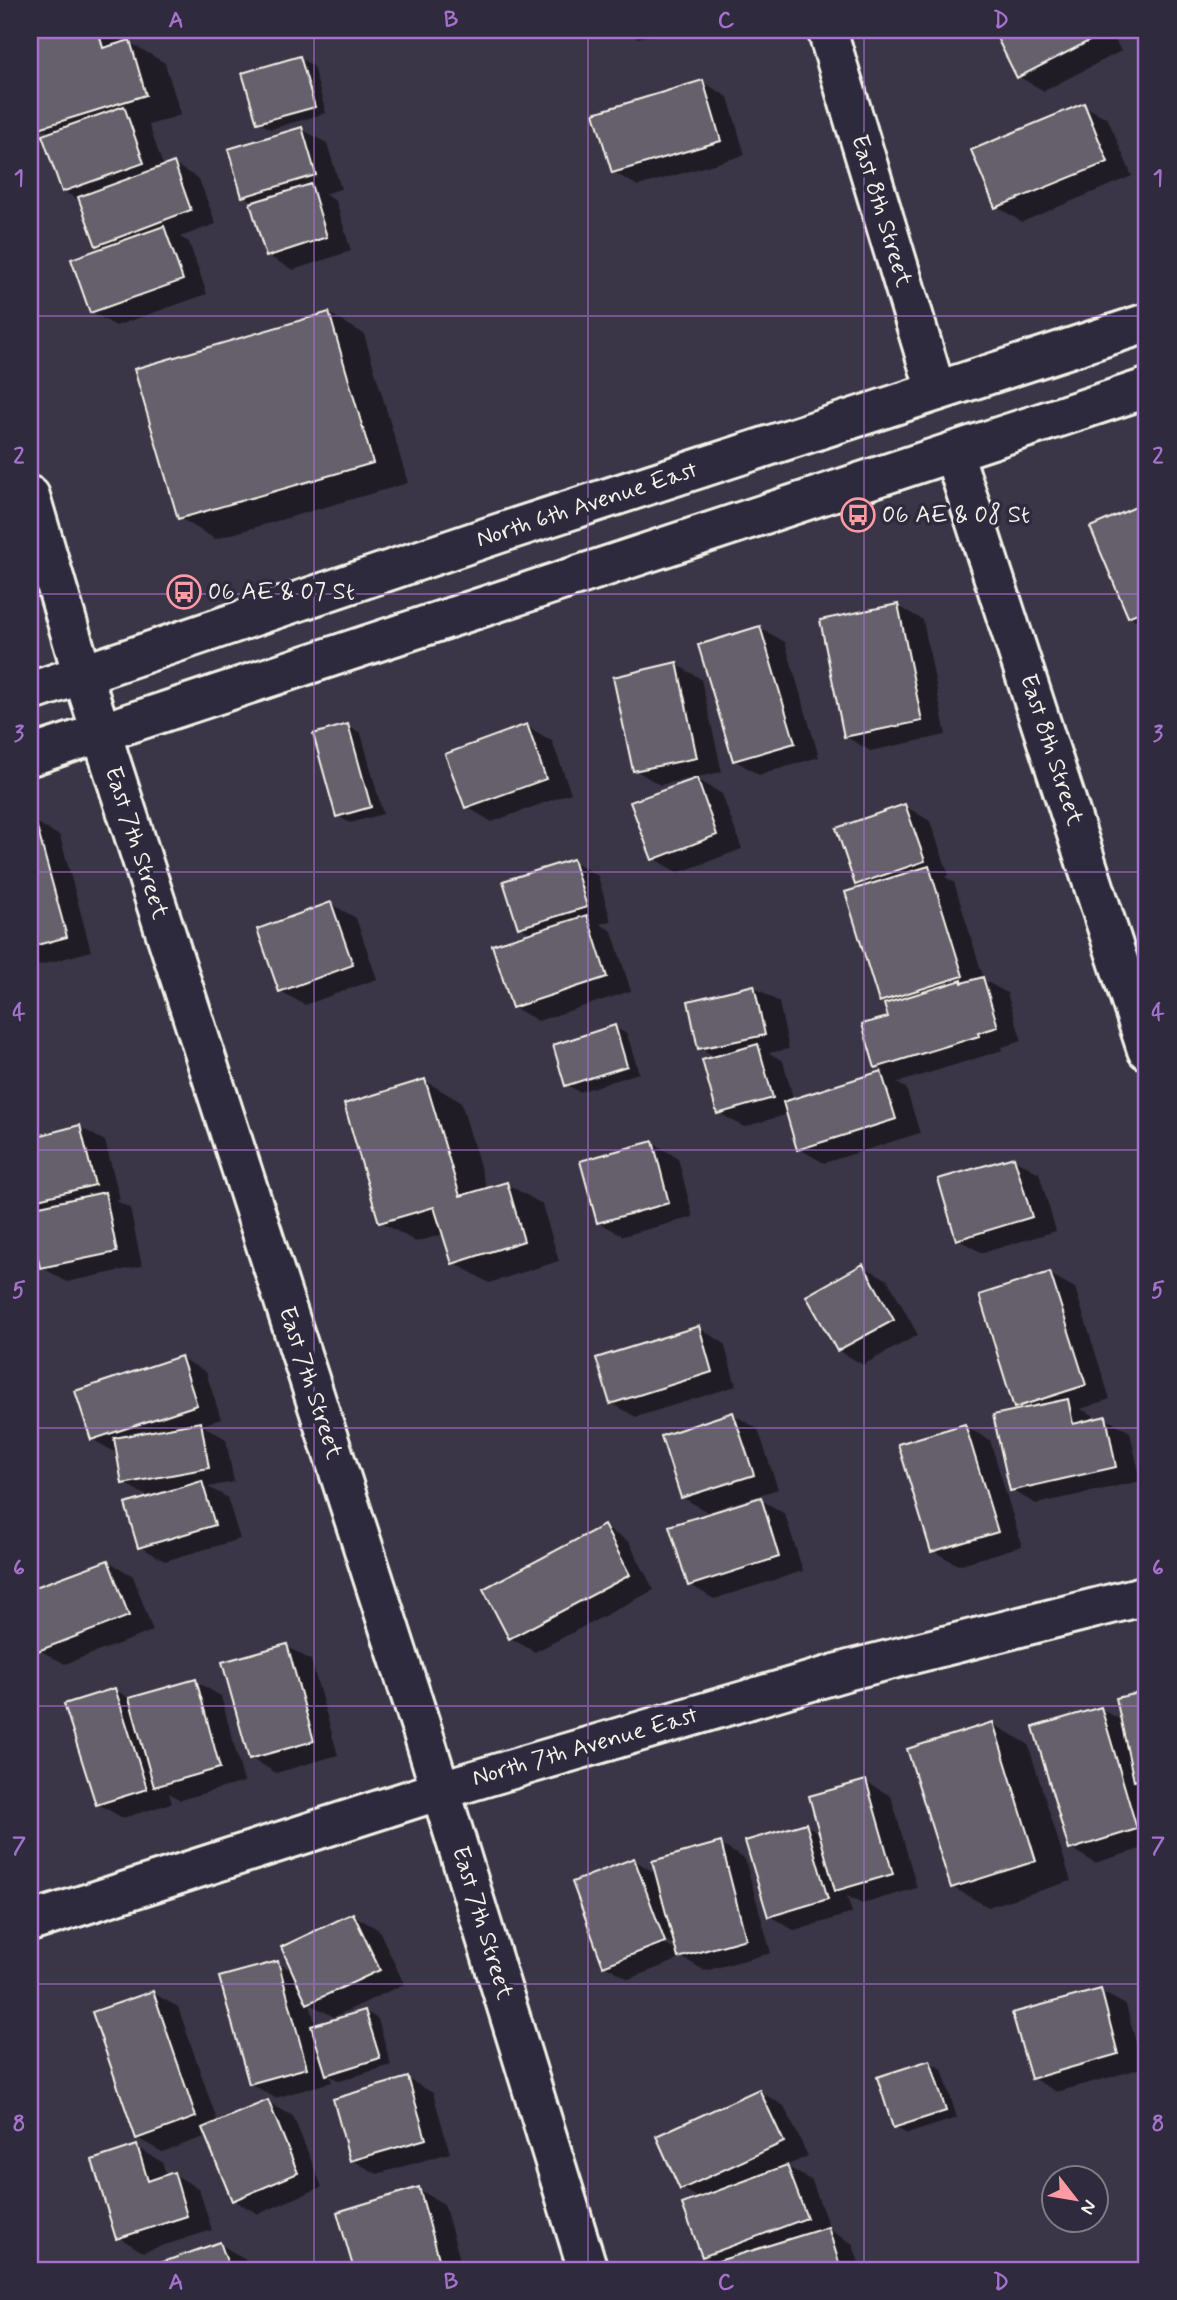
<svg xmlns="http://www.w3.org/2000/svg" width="1177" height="2300" font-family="Mynerve,sans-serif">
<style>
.shadow{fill:#0007;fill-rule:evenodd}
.building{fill:#65616c;stroke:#f4f1e8;stroke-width:2}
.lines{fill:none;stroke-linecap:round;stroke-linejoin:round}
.minor-casing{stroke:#f4f1e8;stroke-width:44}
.tertiary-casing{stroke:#f4f1e8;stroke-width:44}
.secondary-casing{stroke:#f4f1e8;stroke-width:44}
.minor{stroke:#2f2a3d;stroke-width:38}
.tertiary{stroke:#2f2a3d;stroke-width:38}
.secondary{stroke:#2f2a3d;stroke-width:38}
.grid{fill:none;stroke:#a571cd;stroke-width:2;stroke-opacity:0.55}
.labels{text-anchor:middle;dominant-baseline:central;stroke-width:7;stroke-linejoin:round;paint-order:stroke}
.street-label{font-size:24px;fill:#f4f1e8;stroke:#2f2a3d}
.poi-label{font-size:24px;fill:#f4f1e8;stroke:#2f2a3d;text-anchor:start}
.neatline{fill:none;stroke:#a571cd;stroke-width:2.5}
.grid-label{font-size:23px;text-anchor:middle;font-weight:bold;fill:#a571cd}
</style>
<rect width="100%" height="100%" fill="#3b3647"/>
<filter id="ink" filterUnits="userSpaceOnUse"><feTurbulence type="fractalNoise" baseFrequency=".0143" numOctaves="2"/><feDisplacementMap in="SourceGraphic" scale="14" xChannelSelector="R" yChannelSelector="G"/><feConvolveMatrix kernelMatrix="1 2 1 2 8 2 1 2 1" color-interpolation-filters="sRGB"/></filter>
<g filter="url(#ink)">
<path class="shadow" d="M30 30H127L131 43 165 63 181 115 149 125 164 168 174 164 199 179 216 224 180 237 189 242 207 294 116 326 91 312 105 249 97 245 82 202 63 191 52 134 40 127 30 92Z
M623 30H678L637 38Z
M995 30H1110L1121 51 1044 91 1019 77Z
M300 58 313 66 326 113 271 129 258 122Z
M703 82 728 97 745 155 638 186 613 172Z
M1083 105 1108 119 1132 176 1022 222 997 207Z
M301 129 327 143 341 189 324 194 336 201 351 251 293 270 268 256 256 203 243 196Z
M329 313 364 334 408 483 215 539 180 518Z
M1147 504V626L1129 616 1092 528Z
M898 606 923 620 946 735 870 751 845 736Z
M760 628 785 642 819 757 759 775 734 760Z
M676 664 701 679 722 772 660 785 635 770Z
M348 726 361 733 383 814 350 823 338 816Z
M527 726 552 741 571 793 492 822 467 807Z
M697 779 722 794 742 849 678 873 653 858Z
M905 806 930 821 949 875 945 877 954 882 984 980 1007 993 1022 1041 1002 1047 1003 1050 897 1083 906 1088 920 1133 824 1163 799 1149 789 1114 744 1127 719 1113 717 1058 700 1048 754 987 779 1002 789 1049 769 1053 783 1061 794 1101 885 1072 876 1067 890 1018 889 1005 881 1000 863 888 856 884Z
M35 822 60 836 91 951 30 968V823Z
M573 861 598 876 611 921 600 924 612 931 631 991 538 1021 513 1007 532 934 520 927Z
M331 904 356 918 377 979 305 1005 280 991Z
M614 1027 627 1034 639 1073 579 1092 567 1085Z
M425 1081 461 1102 487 1190 507 1184 542 1204 559 1261 489 1283 453 1262 444 1234 416 1242 381 1222Z
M80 1127 105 1141 120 1199 115 1200 130 1208 142 1266 67 1282 41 1267 30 1211V1139Z
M653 1143 678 1158 693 1217 623 1236 598 1222Z
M1014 1159 1039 1173 1056 1231 982 1253 957 1239Z
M863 1266 888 1280 918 1335 863 1365 838 1350Z
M1050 1274 1075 1288 1110 1399 1081 1409 1093 1415 1094 1421 1105 1418 1130 1432 1141 1481 1036 1504 1011 1490 1022 1411 1015 1407Z
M699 1328 724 1343 736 1386 636 1417 611 1403Z
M181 1358 206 1372 221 1419 202 1425 226 1439 234 1482 208 1487 227 1497 240 1539 165 1561 140 1547 150 1498 124 1483 118 1454 92 1439Z
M733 1414 758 1429 778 1489 707 1512 682 1497Z
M964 1426 990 1440 1022 1546 958 1565 933 1551Z
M760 1499 785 1514 803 1571 714 1599 689 1584Z
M604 1527 629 1542 654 1590 535 1652 510 1638Z
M108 1561 133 1576 153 1631 65 1664 39 1650 30 1623V1591Z
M286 1646 311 1660 338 1755 276 1773 251 1758Z
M195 1681 221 1696 244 1782 180 1800 169 1793 172 1803 123 1818 98 1804 115 1690 131 1699Z
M1147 1693V1786L1144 1785 1147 1795V1847L1095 1863 1070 1848 1101 1709 1123 1721 1118 1699Z
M993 1724 1028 1744 1071 1881 988 1907 952 1887Z
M866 1782 891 1796 917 1888 862 1904 847 1896 852 1913 795 1931 770 1916 806 1825 821 1834Z
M720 1844 745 1859 771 1953 705 1971 683 1958 629 1979 604 1965 634 1860 657 1874ZM658 1936 677 1947V1951L656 1939Z
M353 1915 379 1930 404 1984 334 2017 310 2004 316 2026 365 2011 378 2019 391 2065 340 2081 330 2076 332 2082 275 2098 250 2083 278 1963 294 1972Z
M1100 1991 1126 2005 1143 2068 1057 2092 1032 2078Z
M153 1993 178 2007 218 2123 268 2102 293 2116 322 2187 258 2214 233 2200 207 2136 162 2152 137 2138Z
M930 2062 942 2069 957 2118 907 2134 895 2127Z
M408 2079 433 2093 450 2153 377 2174 352 2160Z
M759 2091 784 2106 808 2156 786 2166 812 2181 830 2230 853 2244 861 2270H706L704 2267 716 2263 704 2256 700 2199 682 2188Z
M137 2147 162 2162 167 2176 174 2174 199 2189 212 2230 143 2252 118 2237Z
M418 2189 444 2204 463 2270H356L339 2213Z
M220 2244 245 2259 249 2270H145Z"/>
<path class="building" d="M30 30H98L103 48 130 40 146 95 39 128 30 98Z
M993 30H1094L1097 37 1017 78Z
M300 56 315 107 257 123 242 73Z
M703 80 721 141 612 173 594 113Z
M1084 103 1108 162 995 208 971 150Z
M124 106 144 163 62 192 42 135Z
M302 127 316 175 242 197 228 149Z
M174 162 191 210 96 246 78 197Z
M311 184 327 237 266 257 250 203Z
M164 226 183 280 90 313 71 259Z
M329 312 373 463 178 519 134 369Z
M1147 502V609L1128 617 1090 527Z
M898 604 922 721 844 737 820 620Z
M760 626 795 743 733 761 698 645Z
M677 662 697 758 633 771 613 677Z
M348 724 371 807 336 817 313 734Z
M527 724 546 779 465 808 445 754Z
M697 778 717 835 652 860 630 802Z
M905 804 925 861 855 885 836 828Z
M35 820 67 937 30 947V821Z
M573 859 587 907 518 928 503 881Z
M929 866 963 976 879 1002 845 892Z
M331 902 353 965 279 992 257 929Z
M587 915 607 977 512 1008 492 945Z
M983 977 998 1027 978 1033 979 1036 875 1068 862 1024 888 1017 884 1004 962 980V983Z
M754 985 765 1035 698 1049 688 1001Z
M615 1025 627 1066 565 1086 553 1045Z
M758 1044 773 1098 717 1114 702 1060Z
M881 1071 896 1119 797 1150 783 1102Z
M425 1079 460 1196 507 1182 524 1241 452 1264 434 1207 379 1223 344 1104Z
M80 1125 95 1185 30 1201V1138Z
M653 1141 669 1203 597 1223 580 1161Z
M1014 1157 1032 1217 956 1240 938 1179Z
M105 1192 117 1252 40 1268 30 1220V1208Z
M863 1264 894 1320 837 1351 806 1296Z
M1050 1272 1086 1385 1014 1408 979 1295Z
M699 1326 712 1372 610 1404 596 1358Z
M181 1356 197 1405 91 1440 75 1391Z
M1068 1399 1073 1424 1106 1416 1116 1467 1010 1491 993 1415Z
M733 1412 754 1475 681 1498 661 1436Z
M201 1422 209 1468 122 1484 114 1438Z
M965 1424 998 1532 931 1552 898 1444Z
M202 1481 215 1525 138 1548 125 1504Z
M761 1497 779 1557 688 1586 669 1526Z
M604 1525 630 1575 509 1639 483 1589Z
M108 1560 129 1616 38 1651 30 1628V1589Z
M287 1644 314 1741 249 1759 222 1662Z
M196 1679 220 1768 154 1787 129 1698Z
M115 1688 147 1789 96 1805 64 1704Z
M1147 1691V1778L1134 1781 1116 1698Z
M1101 1707 1137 1829 1069 1850 1033 1727Z
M993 1722 1036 1861 951 1888 907 1749Z
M866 1780 893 1874 835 1891 809 1796Z
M806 1823 828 1899 768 1917 745 1841Z
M721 1842 746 1939 678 1958 652 1861Z
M634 1858 665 1942 603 1966 572 1882Z
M353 1913 380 1970 307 2004 281 1947Z
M278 1961 307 2068 249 2084 219 1977Z
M1101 1989 1118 2054 1031 2079 1012 2013Z
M153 1991 196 2117 136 2139 92 2012Z
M365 2010 380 2058 326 2075 311 2026Z
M930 2060 946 2111 893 2128 877 2077Z
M408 2077 426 2139 350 2161 333 2099Z
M759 2089 784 2142 680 2190 656 2136Z
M268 2100 298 2173 232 2201 202 2128Z
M137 2145 148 2181 174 2172 187 2216 116 2239 92 2160Z
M787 2165 807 2218 702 2257 682 2204Z
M419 2187 440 2262 413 2270H354L337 2212Z
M828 2227 841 2269 704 2270 702 2266Z
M220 2242 230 2270H140Z"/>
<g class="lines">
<defs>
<path id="minor" d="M827 30 936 391
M953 452 1147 1050
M83 676 422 1730 588 2270
M30 1922 441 1790 849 1670 1147 1595"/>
<path id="tertiary" d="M30 496 83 676"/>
<path id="secondary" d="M30 692 500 533 1147 323
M30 756 1147 388"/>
</defs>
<use href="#minor" class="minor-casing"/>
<use href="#tertiary" class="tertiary-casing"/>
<use href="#secondary" class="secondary-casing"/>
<use href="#minor" class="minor"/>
<use href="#tertiary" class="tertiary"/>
<use href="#secondary" class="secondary"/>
</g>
</g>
<path class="grid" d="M314 30V2270M588 30V2270M864 30V2270M30 316H1147M30 594H1147M30 872H1147M30 1150H1147M30 1428H1147M30 1706H1147M30 1984H1147"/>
<defs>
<symbol id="bus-ring" viewBox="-11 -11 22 22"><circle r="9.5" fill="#2f2a3d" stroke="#ff9aa2" stroke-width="1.5"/><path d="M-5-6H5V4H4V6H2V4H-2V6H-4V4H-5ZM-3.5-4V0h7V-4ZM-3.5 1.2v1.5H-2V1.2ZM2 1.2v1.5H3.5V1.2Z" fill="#ff9aa2"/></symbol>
</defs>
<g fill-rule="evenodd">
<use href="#bus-ring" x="839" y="496" width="38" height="38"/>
<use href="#bus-ring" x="165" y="573" width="38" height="38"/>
</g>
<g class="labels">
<g class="street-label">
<text transform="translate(881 211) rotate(73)">East 8th Street</text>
<text transform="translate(587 505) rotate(-18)">North 6th Avenue East</text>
<text transform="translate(1051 750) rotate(72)">East 8th Street</text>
<text transform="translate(136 843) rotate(72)">East 7th Street</text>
<text transform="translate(310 1383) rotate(72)">East 7th Street</text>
<text transform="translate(585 1747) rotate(-16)">North 7th Avenue East</text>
<text transform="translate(482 1923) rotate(73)">East 7th Street</text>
</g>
<g class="poi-label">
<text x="882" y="515">06 AE &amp; 08 St</text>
<text x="208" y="592">06 AE &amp; 07 St</text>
</g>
</g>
<rect width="1177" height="2300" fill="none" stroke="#2f2a3d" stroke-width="77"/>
<g transform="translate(1075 2199) rotate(121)"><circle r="33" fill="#2f2a3d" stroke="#7e7a81" stroke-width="2"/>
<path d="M0-5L12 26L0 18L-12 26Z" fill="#ff9aa2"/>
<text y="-10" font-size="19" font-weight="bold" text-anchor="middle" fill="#f4f1e8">N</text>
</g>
<rect x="38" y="38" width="1100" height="2224" class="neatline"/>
<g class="grid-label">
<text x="176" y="27">A</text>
<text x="451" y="27">B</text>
<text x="726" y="27">C</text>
<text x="1001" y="27">D</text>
<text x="19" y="185">1</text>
<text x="1158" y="185">1</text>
<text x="19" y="463">2</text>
<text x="1158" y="463">2</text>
<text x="19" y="741">3</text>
<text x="1158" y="741">3</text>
<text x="19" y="1019">4</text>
<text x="1158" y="1019">4</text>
<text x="19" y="1297">5</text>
<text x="1158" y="1297">5</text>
<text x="19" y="1575">6</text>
<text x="1158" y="1575">6</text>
<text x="19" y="1853">7</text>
<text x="1158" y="1853">7</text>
<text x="19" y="2131">8</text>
<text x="1158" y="2131">8</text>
<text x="176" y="2289">A</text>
<text x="451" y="2289">B</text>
<text x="726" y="2289">C</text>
<text x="1001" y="2289">D</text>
</g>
</svg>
